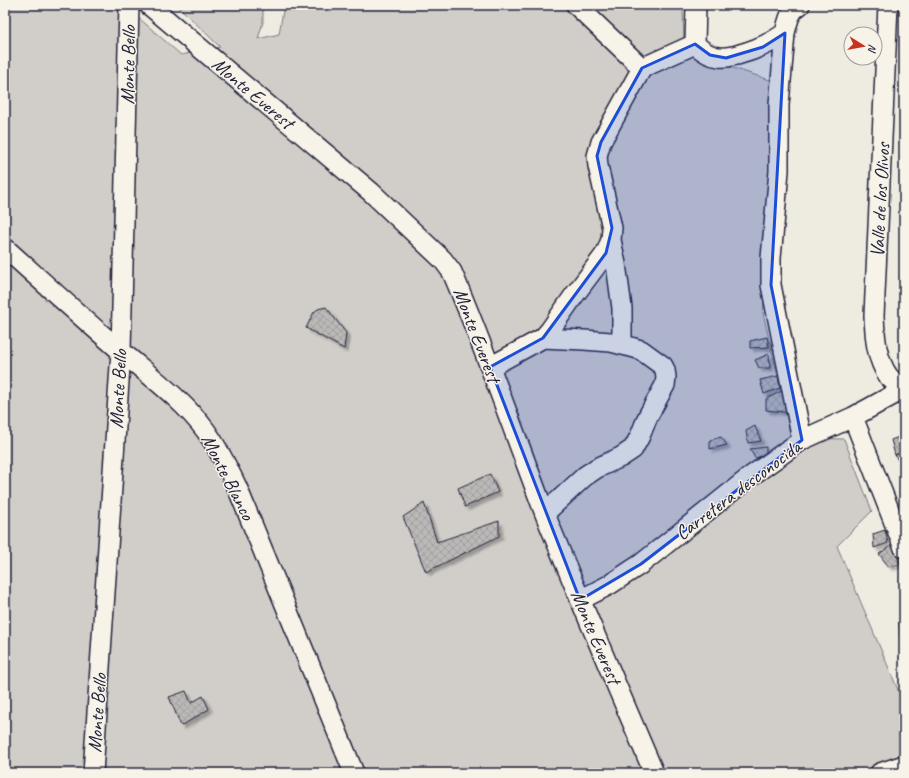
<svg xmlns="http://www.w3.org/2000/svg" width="909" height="778" font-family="Caveat,sans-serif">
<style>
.green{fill:#d1cdc9;stroke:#7a7882}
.building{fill:url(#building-cross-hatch);stroke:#22223b;filter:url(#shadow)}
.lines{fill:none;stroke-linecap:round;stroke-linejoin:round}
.minor-casing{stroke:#22223b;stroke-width:22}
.minor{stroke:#f7f3e8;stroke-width:19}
.marked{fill:#1d4ed8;fill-opacity:0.2;stroke:#1d4ed8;stroke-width:3;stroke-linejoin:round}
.labels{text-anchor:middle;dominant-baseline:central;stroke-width:3;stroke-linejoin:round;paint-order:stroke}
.street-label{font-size:20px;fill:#22223b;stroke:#f7f3e8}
</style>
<defs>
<pattern id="building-cross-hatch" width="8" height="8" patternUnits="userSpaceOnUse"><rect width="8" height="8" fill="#bbb8b7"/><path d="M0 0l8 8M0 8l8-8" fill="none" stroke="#a09e9e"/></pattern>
<filter id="shadow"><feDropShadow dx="3.5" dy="3.5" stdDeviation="1" flood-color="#0004"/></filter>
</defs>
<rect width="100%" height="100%" fill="#eeebe1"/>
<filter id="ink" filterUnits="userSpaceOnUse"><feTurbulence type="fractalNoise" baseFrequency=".025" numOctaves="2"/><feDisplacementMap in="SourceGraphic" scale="8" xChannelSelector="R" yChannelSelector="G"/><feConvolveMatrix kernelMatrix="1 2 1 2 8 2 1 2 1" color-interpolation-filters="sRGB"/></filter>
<g filter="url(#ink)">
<path class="green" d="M5 5H124L181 55 220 47 177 5H263V22L258 39 279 34 284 5H683L684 52 776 82 775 187 763 313 792 438 844 439 872 511 837 546 904 704V773H5Z"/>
<path class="building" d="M326 307 346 333 344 349 306 328 314 312 318 309Z
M767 337 769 347 750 348V341Z
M769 354 770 368H759L755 360Z
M778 376 780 388 764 394 760 380Z
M782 391 788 414 784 412 766 410V399Z
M755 426 761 441 748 443 746 431Z
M904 435V451L895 455 891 440Z
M721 437 727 445 710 449V440Z
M766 447V455L755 458 750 449Z
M904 451V465L902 467 895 455Z
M490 474 498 492 465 507 458 488Z
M424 503 437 542 499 521V536L426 572 403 517Z
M885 530 888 543 874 548 873 534Z
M893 544 900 564 889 567 879 554Z
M904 621V637L900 638 899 622Z
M904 644V662L903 663 901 645Z
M186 691 191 703 203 696 209 709 181 726 169 697Z"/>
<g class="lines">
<defs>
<path id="minor" d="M149 5 371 192 443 260 452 272C486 351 514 433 545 514 580 601 617 687 654 773
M576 5 642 68
M800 5C789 11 788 22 785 33L779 105V171L771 258V285L802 440
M888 5 874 316C875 337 876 359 889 377 893 381 897 384 900 388
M695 44C702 51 709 56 719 57 726 58 731 56 737 55 756 50 770 44 785 33
M695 44 696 5
M642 68 695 44
M611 240 616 264 622 308V345
M5 248C44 283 82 318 122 352 151 377 183 400 206 431 218 448 228 468 237 487L354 773
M543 338 584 340 611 342 631 347 641 350 663 366 665 370 666 377 665 385 648 416 640 436 633 449 621 457 597 468 585 476 545 513
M490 367 543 338 550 330 573 297 606 253 611 240 612 228 598 166 597 156 601 142 642 68
M853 417 904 548
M580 600 609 585 641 564 751 476 802 440 853 417 895 394 900 388
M93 773 121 351 129 5
M880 773 904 765"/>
</defs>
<use href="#minor" class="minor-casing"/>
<use href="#minor" class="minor"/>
</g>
</g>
<path class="marked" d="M785 33 771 285 802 440 641 564 580 600 490 367 543 338 606 253 612 228 597 156 601 142 642 68 695 44 710 55 726 58 763 47Z"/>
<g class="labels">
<g class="street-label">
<text transform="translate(128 65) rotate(-89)">Monte Bello</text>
<text transform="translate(253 93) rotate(40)">Monte Everest</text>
<text transform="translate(880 200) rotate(-87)">Valle de los Olivos</text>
<text transform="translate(477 335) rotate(69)">Monte Everest</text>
<text transform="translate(118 389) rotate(-87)">Monte Bello</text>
<text transform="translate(228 477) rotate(63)">Monte Blanco</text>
<text transform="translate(738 490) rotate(-37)">Carretera desconocida</text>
<text transform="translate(596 637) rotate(67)">Monte Everest</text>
<text transform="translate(97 713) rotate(-86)">Monte Bello</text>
</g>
</g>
<rect width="909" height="778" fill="none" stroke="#f7f3e8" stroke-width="20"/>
<rect x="10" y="10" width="889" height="758" fill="none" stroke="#22223b" stroke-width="1.5" filter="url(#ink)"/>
<g transform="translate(863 46) rotate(101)"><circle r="19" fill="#f7f3e8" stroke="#a29fa3"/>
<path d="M0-3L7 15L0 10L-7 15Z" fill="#c8321e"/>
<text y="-6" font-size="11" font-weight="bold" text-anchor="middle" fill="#22223b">N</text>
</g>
</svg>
